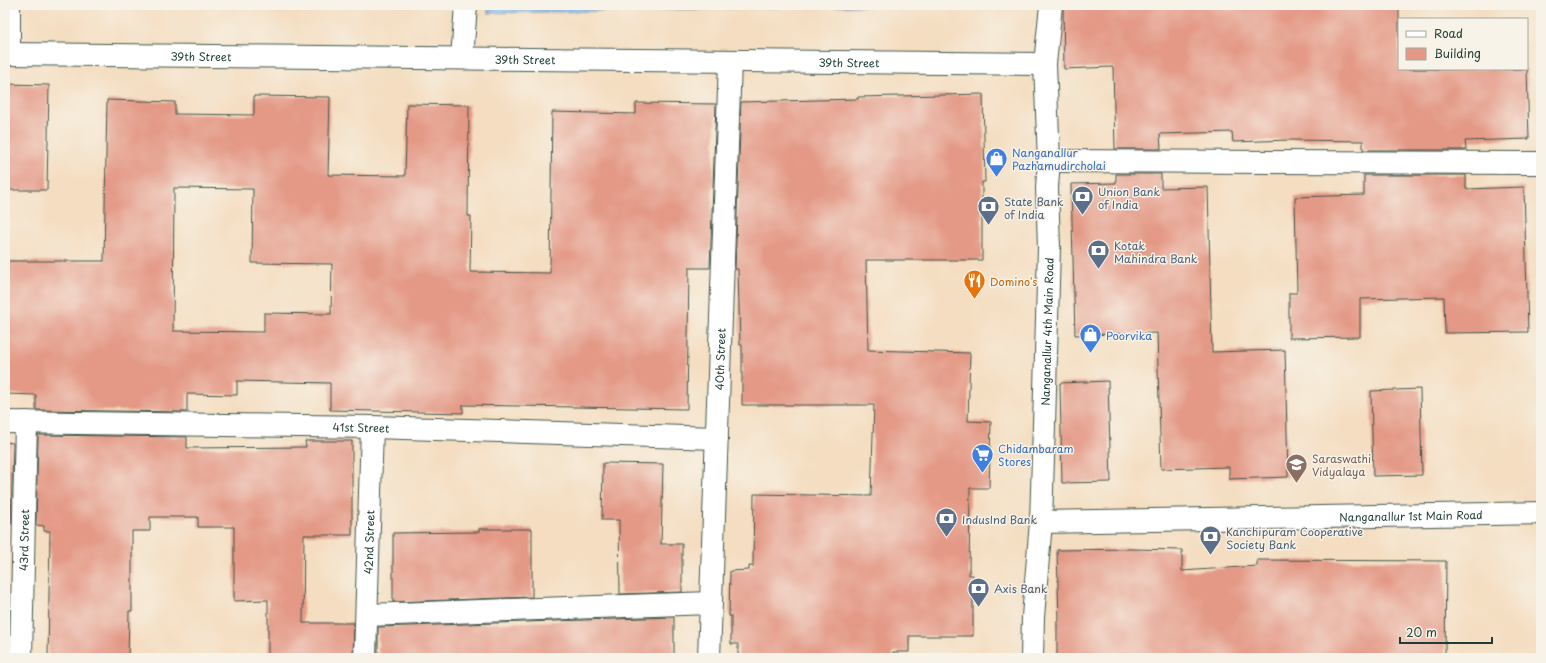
<svg xmlns="http://www.w3.org/2000/svg" width="1546" height="663" font-family="'Playpen Sans',sans-serif">
<style>
.water{fill:#82b7f0;stroke:#507a92}
.building{fill:#e49986;fill-rule:evenodd}
.lines{fill:none;stroke-linecap:round;stroke-linejoin:round}
.minor-casing{stroke:#3f5549;stroke-width:24}
.tertiary-casing{stroke:#3f5549;stroke-width:24}
.minor{stroke:#fff;stroke-width:22}
.tertiary{stroke:#fff;stroke-width:22}
.labels{text-anchor:middle;dominant-baseline:central;stroke-width:3;stroke-linejoin:round;paint-order:stroke}
.street-label{font-size:11px;fill:#1f3d34;stroke:#f7f3e8}
.shop-label{font-size:11px;fill:#366cbe;stroke:#f7f3e8;text-anchor:start}
.service-label{font-size:11px;fill:#4e5e75;stroke:#f7f3e8;text-anchor:start}
.food-label{font-size:11px;fill:#c56008;stroke:#f7f3e8;text-anchor:start}
.education-label{font-size:11px;fill:#785e54;stroke:#f7f3e8;text-anchor:start}
</style>
<rect width="100%" height="100%" fill="#f7f3e8"/>
<filter id="ink" filterUnits="userSpaceOnUse"><feTurbulence type="fractalNoise" baseFrequency=".025" numOctaves="2"/><feDisplacementMap in="SourceGraphic" scale="8" xChannelSelector="R" yChannelSelector="G"/><feConvolveMatrix kernelMatrix="1 2 1 2 8 2 1 2 1" color-interpolation-filters="sRGB"/></filter>
<filter id="wash" filterUnits="userSpaceOnUse"><feTurbulence type="fractalNoise" baseFrequency=".012" numOctaves="4" result="noise"/><feDisplacementMap in="SourceGraphic" scale="16" xChannelSelector="R" yChannelSelector="G"/><feGaussianBlur stdDeviation="0.9" result="paint"/><feColorMatrix in="noise" values="0 0 0 0 0 0 0 0 0 0 0 0 0 0 0 0 0 1.4 0 .05"/><feComposite in="paint" operator="in"/></filter>
<g filter="url(#wash)">
<rect width="100%" height="100%" fill="#f4ddc0"/>
<path class="water" d="M488 5H927L488 13Z"/>
<g id="blocks">
<path class="building" d="M1063 5H1399V69H1527L1529 139 1465 141 1466 150H1363V141L1290 140 1233 142 1232 132 1160 134 1161 149H1115L1113 67 1064 69Z
M5 84 49 85 47 190H5Z
M983 94 985 182H982V260H866L868 350 970 353 968 421 991 422 989 488H970L969 575H973V636H909V652H893V658H738V644H731V616H729L730 571 749 570V566H753L754 494 871 496 874 405H742V345H740L738 269H735L741 102 858 99V97Z
M254 96 330 97 328 175 405 176 407 104 469 105 468 216H471L470 272 550 273 552 112 636 114V103L716 104 710 268H689L687 409 463 405V413L330 410V383L237 381V395L187 394V412L36 410V395L5 394V261H104L107 100 175 102V114L254 115ZM174 188 253 189 252 263 332 264 331 314 264 313V332L173 331Z
M1116 174H1161V188L1208 187 1212 352 1285 350 1288 477 1229 479V467L1161 469 1157 333 1075 335 1071 184 1116 183Z
M1364 175H1466V189L1524 187 1528 332 1445 333 1444 297 1360 299V337L1289 338V293H1297L1295 197 1364 195Z
M1108 381 1111 482 1062 483 1060 383Z
M1420 389 1422 475 1373 476 1371 391Z
M38 435 187 437V448L306 447 305 441H352V535H304L303 623H354L353 658H268V600L234 601V527H198V517H150V531H132V611H129L128 658H48L50 531H44V526L36 525Z
M5 442 13 443 11 524H5Z
M603 463 663 464 661 544H682V592L620 594 619 520H602Z
M479 529H532V597L393 602V533L479 532Z
M1132 549 1182 550V571L1257 566V560L1446 561 1445 658H1057V621H1059L1057 550Z
M674 617V658H378V627Z"/>
</g>
</g>
<g filter="url(#ink)">
<use href="#blocks" fill-opacity="0" stroke="#3f5549" stroke-width="1"/>
<g class="lines">
<defs>
<g id="minor">
<path id="s1" d="M5 54 1045 64"/>
<path d="M9 54V5"/>
<path d="M462 58 466 5"/>
<path d="M1049 161 1541 163"/>
<path id="s2" d="M5 422 372 427 717 438"/>
<path d="M367 615 711 603"/>
<path id="s3" d="M21 658 26 422"/>
<path id="s4" d="M365 658 372 427"/>
<path id="s5" d="M709 658 730 61"/>
</g>
<g id="tertiary">
<path id="s6" d="M1041 522 1541 513"/>
<path id="s7" d="M1032 658 1033 617 1041 522 1044 425 1049 248 1047 187 1049 161 1045 64 1051 5"/>
</g>
</defs>
<use href="#minor" class="minor-casing"/>
<use href="#tertiary" class="tertiary-casing"/>
<use href="#minor" class="minor"/>
<use href="#tertiary" class="tertiary"/>
</g>
</g>
<defs>
<symbol id="shop-pin" viewBox="-11 -11 22 30"><path d="M0 17L-7.5 6A9.5 9.5 0 1 1 7.5 6Z" fill="#3f7fe0" stroke="#f7f3e8"/><path d="M-5-2.5h2.3a2.7 3.5 0 0 1 5.4 0H5L5.5 6h-11ZM-1.5-2.5h3a1.5 2.3 0 0 0-3 0Z" fill="#fff"/></symbol>
<symbol id="bank-pin" viewBox="-11 -11 22 30"><path d="M0 17L-7.5 6A9.5 9.5 0 1 1 7.5 6Z" fill="#5c6f8a" stroke="#f7f3e8"/><path d="M-6-4H6V4H-6ZM0-2.3a2.3 2.3 0 1 0 0 4.6a2.3 2.3 0 1 0 0-4.6Z" fill="#fff"/></symbol>
<symbol id="restaurant-pin" viewBox="-11 -11 22 30"><path d="M0 17L-7.5 6A9.5 9.5 0 1 1 7.5 6Z" fill="#e8710a" stroke="#f7f3e8"/><path d="M-5-6h1v4h1v-4h1v4h1v-4h1v5L-1.5 .5V6h-2V.5L-5-1ZM5-6V6H3V1.5H1.5Q1.5-4 5-6Z" fill="#fff"/></symbol>
<symbol id="supermarket-pin" viewBox="-11 -11 22 30"><path d="M0 17L-7.5 6A9.5 9.5 0 1 1 7.5 6Z" fill="#3f7fe0" stroke="#f7f3e8"/><path d="M-6-5.5h2.5l.6 2H6L4.5 2H-2.5L-4.4-4H-6ZM-1.5 3.2a1.3 1.3 0 1 0 .1 0ZM3 3.2a1.3 1.3 0 1 0 .1 0Z" fill="#fff"/></symbol>
<symbol id="school-pin" viewBox="-11 -11 22 30"><path d="M0 17L-7.5 6A9.5 9.5 0 1 1 7.5 6Z" fill="#8d6e63" stroke="#f7f3e8"/><path d="M0-5L7-2L0 1L-7-2ZM-4 1L0 2.5L4 1V4Q0 6-4 4Z" fill="#fff"/></symbol>
</defs>
<g fill-rule="evenodd">
<use href="#shop-pin" x="984" y="146" width="25" height="34"/>
<use href="#bank-pin" x="1070" y="184" width="25" height="34"/>
<use href="#bank-pin" x="976" y="194" width="25" height="34"/>
<use href="#bank-pin" x="1086" y="238" width="25" height="34"/>
<use href="#restaurant-pin" x="962" y="268" width="25" height="34"/>
<use href="#shop-pin" x="1078" y="322" width="25" height="34"/>
<use href="#supermarket-pin" x="970" y="442" width="25" height="34"/>
<use href="#school-pin" x="1284" y="452" width="25" height="34"/>
<use href="#bank-pin" x="934" y="506" width="25" height="34"/>
<use href="#bank-pin" x="1198" y="524" width="25" height="34"/>
<use href="#bank-pin" x="966" y="576" width="25" height="34"/>
</g>
<g class="labels">
<g class="street-label">
<text stroke="none"><textPath href="#s1" startOffset="196">39th Street</textPath></text>
<text stroke="none"><textPath href="#s1" startOffset="520">39th Street</textPath></text>
<text stroke="none"><textPath href="#s1" startOffset="844">39th Street</textPath></text>
<text stroke="none"><textPath href="#s7" startOffset="327">Nanganallur 4th Main Road</textPath></text>
<text stroke="none"><textPath href="#s5" startOffset="299">40th Street</textPath></text>
<text stroke="none"><textPath href="#s2" startOffset="356">41st Street</textPath></text>
<text stroke="none"><textPath href="#s6" startOffset="370">Nanganallur 1st Main Road</textPath></text>
<text stroke="none"><textPath href="#s3" startOffset="118">43rd Street</textPath></text>
<text stroke="none"><textPath href="#s4" startOffset="116">42nd Street</textPath></text>
</g>
<g class="shop-label">
<text x="1012" y="152">Nanganallur<tspan x="1012" dy="13">Pazhamudircholai</tspan></text>
<text x="1106" y="335">Poorvika</text>
<text x="998" y="448">Chidambaram<tspan x="998" dy="13">Stores</tspan></text>
</g>
<g class="service-label">
<text x="1098" y="191">Union Bank<tspan x="1098" dy="13">of India</tspan></text>
<text x="1004" y="201">State Bank<tspan x="1004" dy="13">of India</tspan></text>
<text x="1114" y="245">Kotak<tspan x="1114" dy="13">Mahindra Bank</tspan></text>
<text x="962" y="519">IndusInd Bank</text>
<text x="1226" y="531">Kanchipuram Cooperative<tspan x="1226" dy="13">Society Bank</tspan></text>
<text x="994" y="588">Axis Bank</text>
</g>
<g class="food-label">
<text x="990" y="281">Domino's</text>
</g>
<g class="education-label">
<text x="1312" y="458">Saraswathi<tspan x="1312" dy="13">Vidyalaya</tspan></text>
</g>
</g>
<rect width="1546" height="663" fill="none" stroke="#f7f3e8" stroke-width="20"/>
<rect x="1398" y="18" width="130" height="52" fill="#f7f3e8" stroke="#a1aaa0"/>
<rect x="1406" y="31" width="20" height="6" fill="#ffffff" stroke="#a1aaa0"/>
<text x="1434" y="38" font-size="12" fill="#1f3d34">Road</text>
<rect x="1406" y="48" width="20" height="12" fill="#e49986" stroke="#a1aaa0"/>
<text x="1434" y="58" font-size="12" fill="#1f3d34">Building</text>
<path d="M1400 637v6h92v-6" fill="none" stroke="#1f3d34" stroke-width="2"/>
<text x="1406" y="637" font-size="12" fill="#1f3d34" stroke="#f7f3e8" stroke-width="3" paint-order="stroke">20 m</text>
</svg>
